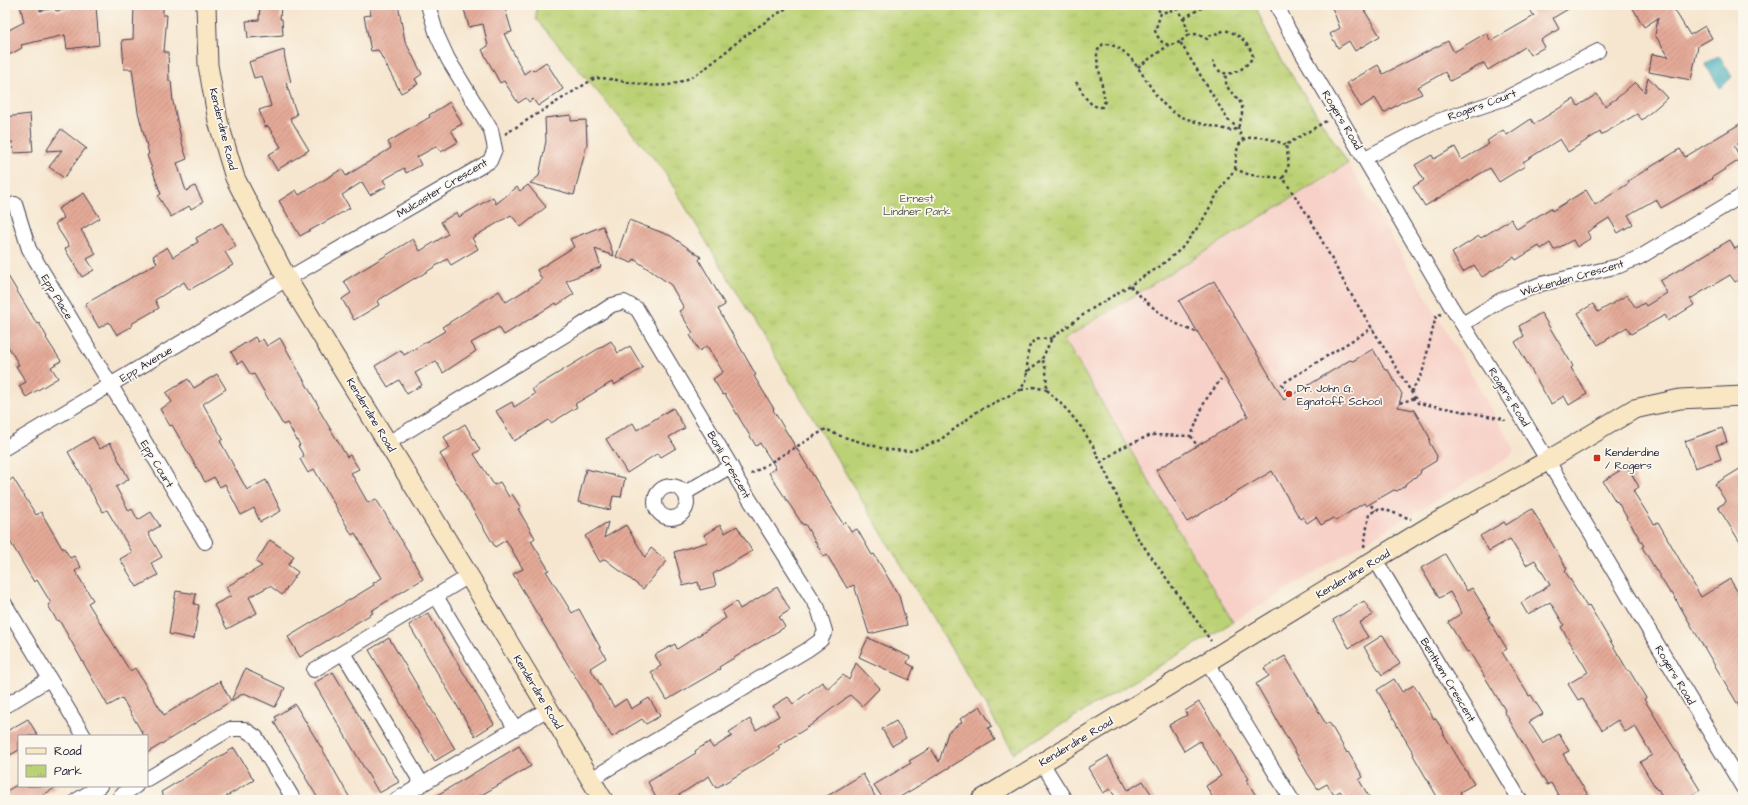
<svg xmlns="http://www.w3.org/2000/svg" width="1748" height="805" font-family="'Architects Daughter',sans-serif">
<style>
.built{fill:#f7d1c8}
.park{fill:url(#park-tufts);stroke:#6e7a58}
.water{fill:#3baab9;stroke:#2e667a}
.building{fill:url(#building-hatch)}
.lines{fill:none;stroke-linecap:round;stroke-linejoin:round}
.street-casing{stroke:#423f51;stroke-width:16}
.secondary-casing{stroke:#423f51;stroke-width:21}
.path{stroke:#423f51;stroke-width:2.5;stroke-dasharray:3 3;stroke-linecap:butt}
.street{stroke:#fff;stroke-width:14}
.secondary{stroke:#f9e7c3;stroke-width:19}
.poi-dot{fill:#c8321e;stroke:#fbf7ec;stroke-width:1.5}
.labels{text-anchor:middle;dominant-baseline:central;stroke-width:3.5;stroke-linejoin:round;paint-order:stroke}
.street-label{font-size:11px;fill:#22223b;stroke:#fbf7ec}
.park-label{font-size:11px;fill:#50574c;stroke:#fbf7ec}
.poi-label{font-size:11px;fill:#22223b;stroke:#fbf7ec;text-anchor:start}
</style>
<defs>
<pattern id="park-tufts" width="24" height="20" patternUnits="userSpaceOnUse"><rect width="24" height="20" fill="#bbd175"/><path d="M3 7l-1-3M5 7V3M7 7l1-3M15 17l-1-3M17 17v-4M19 17l1-3" fill="none" stroke="#a0b366"/></pattern>
<pattern id="building-hatch" width="6" height="6" patternUnits="userSpaceOnUse"><rect width="6" height="6" fill="#e4a997"/><path d="M-1 1l2-2M0 6l6-6M5 7l2-2" fill="none" stroke="#c39183"/></pattern>
</defs>
<rect width="100%" height="100%" fill="#fbf7ec"/>
<filter id="ink" filterUnits="userSpaceOnUse"><feTurbulence type="fractalNoise" baseFrequency=".025" numOctaves="2"/><feDisplacementMap in="SourceGraphic" scale="8" xChannelSelector="R" yChannelSelector="G"/><feConvolveMatrix kernelMatrix="1 2 1 2 8 2 1 2 1" color-interpolation-filters="sRGB"/></filter>
<filter id="wash" filterUnits="userSpaceOnUse"><feTurbulence type="fractalNoise" baseFrequency=".012" numOctaves="4" result="noise"/><feDisplacementMap in="SourceGraphic" scale="16" xChannelSelector="R" yChannelSelector="G"/><feGaussianBlur stdDeviation="0.9" result="paint"/><feColorMatrix in="noise" values="0 0 0 0 0 0 0 0 0 0 0 0 0 0 0 0 0 1.4 0 .05"/><feComposite in="paint" operator="in"/></filter>
<g filter="url(#wash)">
<rect width="100%" height="100%" fill="#f6e6cf"/>
<path class="built" d="M1348 163 1514 448 1511 456 1375 536 1233 622 1064 339Z"/>
<path class="park" d="M536 5H1255L1273 46 1348 163 1064 339 1233 622 1014 753 662 168 536 19Z"/>
<path class="water" d="M1719 55 1732 77 1720 88 1705 64Z"/>
<g id="blocks">
<path class="building" d="M20 5H39L40 11 55 8 56 11 96 6 99 45 67 49 65 35 21 45 22 48 5 57V32L24 22Z
M134 5H163V15H167L164 52H168L169 81H171L173 102 182 143 187 159 177 163 186 191 195 186 203 202 191 209 189 206 171 217 158 196 161 194 147 155 149 154 138 112 132 69H124L122 40 133 39Z
M260 5H281L280 19H282L283 35 248 38 246 21 259 20Z
M369 5H398L405 41 422 74 415 79 418 84 401 93 378 50 371 51 364 16 371 15Z
M480 5H504L512 32 504 34 524 74 531 69 533 71 546 62 563 89 538 106 533 99 529 102 526 98 518 103 504 81 500 83 482 50 488 46 483 24 469 27 464 9Z
M1331 5H1361L1380 36 1355 51 1349 41 1338 48 1330 34 1340 28Z
M1527 5H1575L1553 18 1559 29 1541 40 1545 47 1530 55 1525 47 1488 70 1484 63 1450 81 1445 72 1418 87 1422 94 1402 102 1384 113 1375 98 1361 107 1347 83 1378 65 1383 74 1448 41 1454 52 1486 33 1491 41 1534 16Z
M1631 5H1680L1674 9 1690 35 1705 26 1712 38 1698 46 1691 80 1649 72 1652 54 1669 57 1655 35 1658 18 1644 27Z
M284 50 285 59 291 82 286 83 297 115 290 118 309 150 277 170 268 155 281 147 268 126 265 127 259 110 271 106 262 76 254 78 249 62Z
M1648 77 1667 98 1642 120 1637 114 1601 135 1600 132 1568 152 1560 139 1523 162 1525 166 1499 182 1490 168 1425 206 1413 187 1424 180 1415 165 1432 155 1434 159 1455 147 1462 160 1489 144 1487 141 1503 130 1507 135 1531 119 1534 124 1574 99 1578 106 1597 94 1605 106 1617 98 1635 82 1645 92Z
M450 102 462 124 451 130 458 142 441 152 437 146 417 157 421 165 406 173 404 168 383 180 387 186 370 195 362 182 342 195 350 208 300 236 279 201 296 190 299 195 342 169 346 176 391 148 388 142 430 117 429 115Z
M30 114 33 152 14 153 13 142 5 143V117Z
M571 115V121L586 120 587 144 574 195 530 183 539 176 546 141 545 118Z
M1743 122V141L1734 146 1741 159 1711 178 1712 179 1661 208 1656 199 1628 215 1633 224 1618 233 1609 218 1587 232 1591 238 1577 247 1573 240 1554 250 1550 243 1541 249 1539 246 1516 260 1514 257 1482 277 1474 265 1463 272 1452 253 1479 236 1481 238 1511 219 1517 229 1551 208 1552 211 1586 190 1595 205 1629 183 1628 181 1680 149 1685 157Z
M61 129 87 149H85L64 178 49 167 62 150 46 151Z
M528 185 546 207 521 227 511 215 472 238 478 249 451 265 447 259 415 279V278L377 301 379 305 354 320 342 299 351 293 344 281 413 239 420 251 448 234 441 222 457 212 459 217 493 197 496 204 517 187 520 191Z
M84 193 100 218 81 230 96 254 87 259 94 270 82 277 65 249 69 246 55 224 64 218 58 209Z
M629 220 671 236 701 257 699 260 725 305 718 309 756 375 754 376 774 409 773 410 843 524 845 522 851 532 857 529 872 555 874 554 899 596 907 625 869 634 854 585 847 588 827 555 824 557 805 524 803 525 769 473 776 468 760 443 756 446 725 394 723 395 713 379 723 372 707 346 699 351 690 335 693 333 679 311 684 308 671 285 634 259 632 263 616 257Z
M222 223 236 246 225 252 233 265 189 290 184 282 155 300 159 308 131 324 132 326 117 335 109 322 99 328 85 304 157 263 153 256 167 247 173 257 198 242 196 238Z
M603 226 614 256 595 249 601 267 566 281 574 294 557 305 556 303 504 335 499 327 471 343 476 351 443 373 436 361 415 373 422 385 407 394 399 380 388 387 375 366 401 350 404 355 445 331 442 327 499 291 506 302 542 280 537 270 574 247 570 239Z
M1730 240 1735 249 1743 244V277L1735 282 1730 275 1690 299 1694 305 1668 321 1665 315 1631 334 1627 327 1598 345 1578 313 1593 304 1598 312 1627 295 1636 308 1644 303 1646 306 1667 293 1660 281Z
M5 271 37 324 39 323 47 337 46 338 61 361 51 367 58 378 26 397 19 386 26 382 16 366 19 365 5 341Z
M1214 281 1284 400 1350 360 1353 361 1373 349 1385 370H1388L1402 394 1398 407 1414 410 1430 438 1429 442 1437 456 1436 461 1421 470 1420 474 1406 483 1405 486 1397 491 1394 490 1366 506 1364 503 1337 520 1333 518 1321 525 1316 517 1307 523 1303 517 1300 519 1272 471 1187 522 1156 470 1248 416 1179 301Z
M1541 313 1573 366 1571 368 1587 394 1569 405 1564 396 1551 404 1515 342 1524 336 1519 326Z
M255 337 258 342 263 339 267 346 280 338 319 407 318 408 347 457 350 455 359 469 351 473 368 503 376 499 405 546 423 579 371 611 373 613 300 657 288 637 374 585 373 583 382 578 355 533 352 535 314 469 308 473 300 459 304 456 298 446 300 445 287 423 283 425 254 374 251 375 242 361 238 364 231 352Z
M611 341 618 353 630 346 643 368 614 385 612 382 575 404 577 407 551 423 549 420 514 441 496 411 512 402 514 407 535 394 532 389Z
M217 374 226 389 203 404 223 439 220 441 247 490 266 480 281 511 260 522 254 508 241 515 225 484 220 487 214 477 205 482 172 425 170 426 160 409 172 402 166 393 188 379 194 388Z
M673 408 685 428 669 437 676 448 661 457 658 453 627 473 606 439 633 423 637 430Z
M465 424 480 450 474 454 494 485 500 482 509 497 512 494 521 508 518 509 535 538 531 541 549 570 546 571 572 613 579 609 606 658 590 668 614 707 626 699 631 709 649 698 660 716 646 724 642 719 612 737 513 574 523 569 506 540 495 547 440 454 450 448 444 437Z
M1722 428 1727 442 1716 445 1721 459 1695 468 1685 441Z
M93 437 100 449 110 443 118 456 117 457 129 479 116 487 129 511 132 509 138 520 151 512 160 526 148 533 162 557 151 563 158 575 137 587 120 559 132 552 107 510 103 512 68 452Z
M1627 466 1639 487 1633 491 1654 524 1658 522 1701 597 1730 579 1743 601V713L1672 593H1670L1642 547 1644 546 1617 501 1616 502 1603 481Z
M1743 467V547L1718 507 1726 502 1715 484Z
M586 469 625 478 621 497 613 496 610 510 578 502Z
M13 478 36 515 41 512 62 548H64L70 558 74 556 81 567 75 571 93 600 88 603 130 671 135 668 164 715 220 681 231 701 245 669 285 688 275 707 244 693 147 753V736H144L122 698 108 706 59 620 57 621 48 605 51 603 37 580 34 582 5 533V484Z
M1532 509 1567 569 1565 571 1587 607 1589 605 1628 671 1629 670 1646 698 1644 699 1700 790 1684 800H1664L1658 789 1657 790 1640 762 1652 755 1635 726 1625 732 1618 720 1602 730 1582 698 1578 700 1568 684 1588 672 1561 627 1564 625 1550 602 1528 615 1521 603 1550 585 1535 560 1526 565 1510 539 1489 551 1480 536 1504 522 1506 525Z
M608 522 604 538 626 525 645 557 651 548 667 561 643 589 605 559 600 562 585 536Z
M720 525 725 533 737 526 752 551 713 574 716 586 700 590 698 582 683 586 674 552 708 542 704 535Z
M270 540 294 556 288 565 298 572 282 595 270 586 249 597 257 613 227 629 214 605 231 596 226 587 262 566 256 562Z
M1445 554 1467 591 1472 588 1490 617 1488 618 1507 649 1502 652 1529 696 1531 695 1543 714 1529 722 1543 744 1559 734 1569 751 1563 754 1591 800H1561L1551 783 1547 785 1504 711 1505 710 1469 651 1467 652 1448 622 1462 613 1450 592 1439 598 1421 568Z
M777 587 790 610 779 617 785 627 719 667 720 669 667 700 651 672 661 666 655 655 675 644 677 649 726 618 722 611 736 602 740 609Z
M176 591 196 594 194 604 199 605 194 639 169 634Z
M1364 601 1373 615 1359 623 1368 637 1349 648 1333 620Z
M428 613 494 724 475 736 409 625Z
M1383 635 1400 664 1382 675 1364 647Z
M389 638 455 749 435 761 369 650Z
M868 638 910 657 907 663 914 667 909 680 859 657Z
M1285 656 1326 724 1329 722 1347 753 1348 752 1363 777 1359 780 1371 800H1346L1340 791 1334 795 1327 784 1318 789 1308 774 1256 684 1269 676 1264 668Z
M856 663 880 688 862 706 850 695 807 728 778 746 780 750 716 788 709 776 671 800H657L648 782 696 753 695 751 709 742 713 748 732 736 729 732 750 719 756 730 779 716 773 706 788 697 793 704 822 682 828 689 843 675 849 680Z
M333 672 399 782 379 793 314 683Z
M1394 679 1402 692 1414 685 1434 719 1435 718 1444 732 1443 733 1474 784 1460 792 1464 800H1439L1413 755 1414 754 1396 724H1397L1377 690Z
M1199 702 1249 779 1247 780 1258 800H1214L1206 786 1221 776 1200 741 1184 751 1169 725 1187 715 1185 711Z
M295 704 325 754 351 800H319L305 777 306 776 274 722 277 720 275 717Z
M980 706 992 726 988 728 995 740 895 800H884L874 785 911 763 909 761 931 748 939 762 948 732 962 722 960 719Z
M28 719 38 736H19V750L5 758V732Z
M896 721 906 738 892 746 882 729Z
M519 746 531 766 473 800H429Z
M234 748 254 780 220 800H166L161 792Z
M1108 756 1128 790 1143 781 1155 800H1112L1116 798 1110 789 1103 793 1088 768Z
M863 774 875 796 869 800H821Z
M15 786H58L35 800H5V792Z"/>
</g>
</g>
<g filter="url(#ink)">
<use href="#blocks" fill-opacity="0" stroke="#423f51" stroke-width="1"/>
<g class="lines">
<defs>
<path id="street" d="M1277 5 1288 29 1452 308 1524 421 1743 788
M1365 158 1435 122 1506 98 1598 51
M15 204 29 249 205 542
M1463 324 1501 300 1520 292 1541 284 1619 266 1640 257 1743 195
M388 443 580 326 612 305 624 302 637 309 731 466 738 481 818 608 825 631 821 640 807 650 591 779
M5 448 287 279 490 161 495 149 491 130 448 59 437 35 428 5
M655 502a16 16 0 1 1 32 0a16 16 0 1 1-32 0Z
M685 493 731 466
M1376 561 1520 800
M436 596 515 728
M5 604 84 736
M343 653 422 784
M1207 662 1292 800
M314 670 469 576
M5 706 49 679
M1042 763 1065 800
M147 779 230 729H244L256 737 294 800
M120 796 136 786
M77 800 100 786
M396 800 548 709"/>
<path id="secondary" d="M206 5 208 65 218 121 235 178 287 279 469 576 603 800
M981 800 1430 526 1547 461 1634 409 1680 399 1743 396"/>
</defs>
<use href="#street" class="street-casing"/>
<use href="#secondary" class="secondary-casing"/>
<path class="path" d="M1154 5 1161 13
M1175 5 1177 9
M1184 18 1206 5
M1188 35 1197 34 1207 39C1212 32 1218 35 1224 30 1238 33 1248 42 1253 56 1246 71 1220 84 1213 61
M1180 42C1166 48 1161 44 1155 31L1161 13 1177 9C1183 18 1187 24 1188 35L1180 42 1228 120 1238 128 1243 140
M1138 67 1169 45
M1076 82C1083 92 1088 108 1102 107L1105 101 1097 59V51L1103 44C1134 43 1147 92 1169 109 1187 123 1211 125 1232 131L1238 128C1240 122 1243 114 1242 107 1239 94 1223 93 1226 74
M1326 121 1286 145 1289 164 1283 178 1311 220 1346 286 1418 403 1504 419 1505 421
M505 134 595 78C620 78 644 88 668 85 699 80 722 53 745 36 760 25 776 15 791 5
M1235 169C1236 162 1236 150 1239 145 1249 130 1274 140 1286 145
M1130 286C1150 306 1169 323 1196 332
M1027 372C1028 363 1025 344 1036 340 1041 338 1047 339 1052 338
M1021 390 1034 387 1047 390 1046 369 1042 359
M1047 390 1068 411 1081 427 1093 446 1135 534 1211 641
M1411 392 1422 374 1436 316 1441 314
M1289 397 1282 384 1372 328
M1400 403 1415 398
M1191 436 1197 446
M1100 463 1121 448 1151 435 1191 436 1205 401 1221 379
M751 474 826 429 837 435 888 450 912 451 940 440 978 411 1020 390 1026 381 1027 372 1042 359 1052 338 1087 312 1159 267 1181 249 1201 223 1219 191 1235 169 1250 175 1283 178
M1371 505 1375 511
M1364 547 1369 514 1380 508 1411 519"/>
<use href="#street" class="street"/>
<use href="#secondary" class="secondary"/>
</g>
</g>
<g class="poi-dot">
<circle cx="1289" cy="394" r="4"/>
<rect x="1593" y="454" width="8" height="8" rx="2"/>
</g>
<g class="labels">
<g class="street-label">
<text transform="translate(1482 105) rotate(-20)">Rogers Court</text>
<text transform="translate(1342 120) rotate(59)">Rogers Road</text>
<text transform="translate(223 129) rotate(76)">Kenderdine Road</text>
<text transform="translate(442 188) rotate(-31)">Mulcaster Crescent</text>
<text transform="translate(1572 278) rotate(-16)">Wickenden Crescent</text>
<text transform="translate(57 297) rotate(59)">Epp Place</text>
<text transform="translate(146 364) rotate(-31)">Epp Avenue</text>
<text transform="translate(1509 397) rotate(58)">Rogers Road</text>
<text transform="translate(371 415) rotate(59)">Kenderdine Road</text>
<text transform="translate(157 464) rotate(59)">Epp Court</text>
<text transform="translate(729 465) rotate(60)">Bonli Crescent</text>
<text transform="translate(1353 574) rotate(-31)">Kenderdine Road</text>
<text transform="translate(1675 675) rotate(59)">Rogers Road</text>
<text transform="translate(1448 680) rotate(59)">Bentham Crescent</text>
<text transform="translate(538 692) rotate(59)">Kenderdine Road</text>
<text transform="translate(1076 742) rotate(-31)">Kenderdine Road</text>
</g>
<g class="park-label">
<text x="917" y="198">Ernest<tspan x="917" dy="13">Lindner Park</tspan></text>
</g>
<g class="poi-label">
<text x="1297" y="388">Dr. John G.<tspan x="1297" dy="13">Egnatoff School</tspan></text>
<text x="1605" y="452">Kenderdine<tspan x="1605" dy="13">/ Rogers</tspan></text>
</g>
</g>
<rect width="1748" height="805" fill="none" stroke="#fbf7ec" stroke-width="20"/>
<rect x="18" y="735" width="130" height="52" fill="#fbf7ec" stroke="#a4a2a5"/>
<rect x="26" y="748" width="20" height="6" fill="#f9e7c3" stroke="#a4a2a5"/>
<text x="54" y="755" font-size="12" fill="#22223b">Road</text>
<rect x="26" y="765" width="20" height="12" fill="url(#park-tufts)" stroke="#a4a2a5"/>
<text x="54" y="775" font-size="12" fill="#22223b">Park</text>
</svg>
